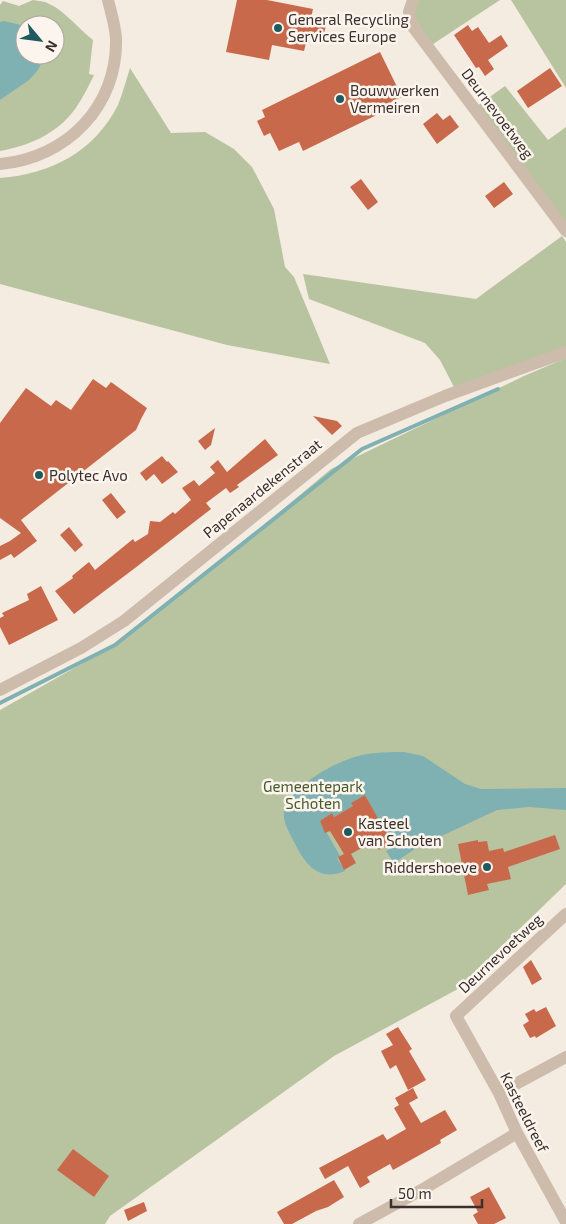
<svg xmlns="http://www.w3.org/2000/svg" width="566" height="1224" font-family="'Exo 2',sans-serif">
<style>
.green{fill:#b8c4a0;fill-rule:evenodd}
.water{fill:#7fb0b2}
.lines{fill:none;stroke-linecap:round;stroke-linejoin:round}
.stream{stroke:#7fb0b2;stroke-width:4}
.building{fill:#c8694b}
.minor{stroke:#cdbbac;stroke-width:12}
.poi-dot{fill:#1f5a5e;stroke:#fbf5ee;stroke-width:2}
.labels{text-anchor:middle;dominant-baseline:central;stroke-width:5;stroke-linejoin:round;paint-order:stroke}
.poi-label{font-size:15px;fill:#3b302b;stroke:#fbf5ee;text-anchor:start}
.street-label{font-size:15px;fill:#3b302b;stroke:#fbf5ee}
.park-label{font-size:15px;fill:#4a5a2e;stroke:#fbf5ee}
</style>
<rect width="100%" height="100%" fill="#f4ebe1"/>
<path class="green" d="M33 0C38 1 45 1 49 4 64 10 80 30 93 40L89 74 94 75C88 87 81 102 72 113 54 135 28 146 0 151V5L3 1 19 6ZM25 25H55V55H25Z
M416 0H500L430 46 412 12Z
M511 0H566V88Z
M130 68 171 133 205 132 234 149 252 167 274 209 285 267 294 277 330 364 227 345 0 284V178C51 174 94 152 118 105 123 93 126 80 130 68Z
M505 86 548 140 566 127V238L477 106Z
M562 236 566 242V347L454 387 440 360 425 343 309 299 303 274 476 299Z
M566 358V884L456 990 334 1056 110 1216 105 1224H0V710L115 645 203 576 331 469 524 376Z"/>
<path class="water" d="M4 21 25 26V55H45L38 70 29 80 0 100V22Z
M404 752 423 756 465 784 481 789 566 788V810L529 807 497 810 418 847 394 863 386 851 391 848 390 845 392 843 365 795 352 803 353 806 334 817 332 813 320 821 340 856 337 858 345 871C317 883 304 862 293 840 288 830 281 819 285 808 294 784 338 760 362 755 376 752 390 752 404 752Z"/>
<g class="lines">
<path class="stream" d="M0 703 115 645 362 449 498 389"/>
</g>
<path class="building" d="M237 0H267L313 9 311 18 327 21 323 38 308 35 304 51 272 45 269 60 226 52Z
M468 25 472 31 478 27 489 43 501 35 508 46 488 60 494 69 485 76 479 67 476 68 454 35Z
M380 52 402 97 391 102 393 107 303 151 299 142 279 151 270 133 264 136 257 121 265 117 262 110Z
M550 68 562 86 528 108 517 91Z
M437 113 443 120 450 115 459 127 437 144 423 124Z
M361 179 378 202 368 210 350 187Z
M504 182 513 194 494 208 485 196Z
M93 379 106 388 111 382 147 408 141 419 136 430 21 520 37 541 14 558 11 554 0 560V546L10 541 21 533 0 518V423L26 388 51 406 56 400 71 410Z
M313 416 337 421 342 426 332 435Z
M215 428 211 445 205 450 198 441Z
M265 439 278 455 237 485 239 487 230 493 226 488 206 503 211 509 135 568 74 614 55 591 73 578 72 576 89 562 95 570 133 539 135 542 148 534 150 521 160 522 173 512 175 514 191 500 182 488 194 480 199 486 215 473 210 467 218 460 227 472Z
M162 456 167 462 168 461 178 472 162 484 154 474 146 481 140 473Z
M111 493 126 512 117 519 102 500Z
M69 527 83 545 75 552 60 535Z
M41 586 58 620 9 645 0 627V618L4 616 2 613 29 600 27 594Z
M365 795 392 843 379 850 374 841 351 854 356 863 344 870 338 857 344 854 330 831 325 833 320 821 332 813 334 817 353 806 351 803Z
M555 835 560 849 508 867 511 879 487 884 489 890 468 895 458 844 478 840V842L487 841 489 851 503 848 504 852Z
M531 960 542 979 532 985 523 967Z
M546 1007 556 1026 536 1038 535 1036 530 1038 523 1025 529 1021 525 1014 534 1009 536 1012Z
M398 1027 412 1049 409 1051 426 1080 408 1090 396 1065 390 1069 381 1051 393 1045 386 1034Z
M413 1088 418 1098 409 1103 421 1123 445 1110 457 1130 440 1140 441 1143 393 1170 390 1164 367 1177 370 1182 360 1188 348 1166 325 1179 319 1168 383 1134 387 1140 406 1129 394 1108 399 1105 395 1098Z
M73 1149 109 1176 94 1197 57 1170Z
M334 1180 344 1197 328 1207 316 1211 292 1224H284L277 1212Z
M489 1187 506 1218 494 1224H478L473 1215 478 1212 470 1197Z
M144 1202 147 1211 128 1221 124 1210Z"/>
<g class="lines">
<path class="minor" d="M413 0 409 12 413 27 566 231
M0 164C67 158 118 106 116 38 115 25 111 12 108 0
M0 690 81 648 124 621 357 433 445 396 566 352
M566 914 456 1016 499 1093 517 1133 566 1222
M499 1093 566 1057
M359 1224 425 1188 517 1133"/>
</g>
<g class="poi-dot">
<circle cx="278" cy="28" r="5"/>
<circle cx="340" cy="99" r="5"/>
<circle cx="39" cy="475" r="5"/>
<circle cx="348" cy="832" r="5"/>
<circle cx="487" cy="867" r="5"/>
</g>
<g class="labels">
<g class="poi-label">
<text x="288" y="19">General Recycling<tspan x="288" dy="17">Services Europe</tspan></text>
<text x="350" y="90">Bouwwerken<tspan x="350" dy="17">Vermeiren</tspan></text>
<text x="49" y="475">Polytec Avo</text>
<text x="358" y="823">Kasteel<tspan x="358" dy="17">van Schoten</tspan></text>
<text x="477" y="867" text-anchor="end">Riddershoeve</text>
</g>
<g class="street-label">
<text transform="translate(498 113) rotate(53)">Deurnevoetweg</text>
<text transform="translate(262 488) rotate(-39)">Papenaardekenstraat</text>
<text transform="translate(500 953) rotate(-43)">Deurnevoetweg</text>
<text transform="translate(525 1112) rotate(63)">Kasteeldreef</text>
</g>
<g class="park-label">
<text x="313" y="786">Gemeentepark<tspan x="313" dy="17">Schoten</tspan></text>
</g>
</g>
<g transform="translate(40 40) rotate(119)"><circle r="24" fill="#fbf5ee" stroke="#aea6a0"/>
<path d="M0-4L9 19L0 12L-9 19Z" fill="#1f5a5e"/>
<text y="-8" font-size="14" font-weight="bold" text-anchor="middle" fill="#3b302b">N</text>
</g>
<path d="M391 1199v8h91v-8" fill="none" stroke="#3b302b" stroke-width="2.5"/>
<text x="398" y="1199" font-size="15" fill="#3b302b" stroke="#fbf5ee" stroke-width="4" paint-order="stroke">50 m</text>
</svg>
